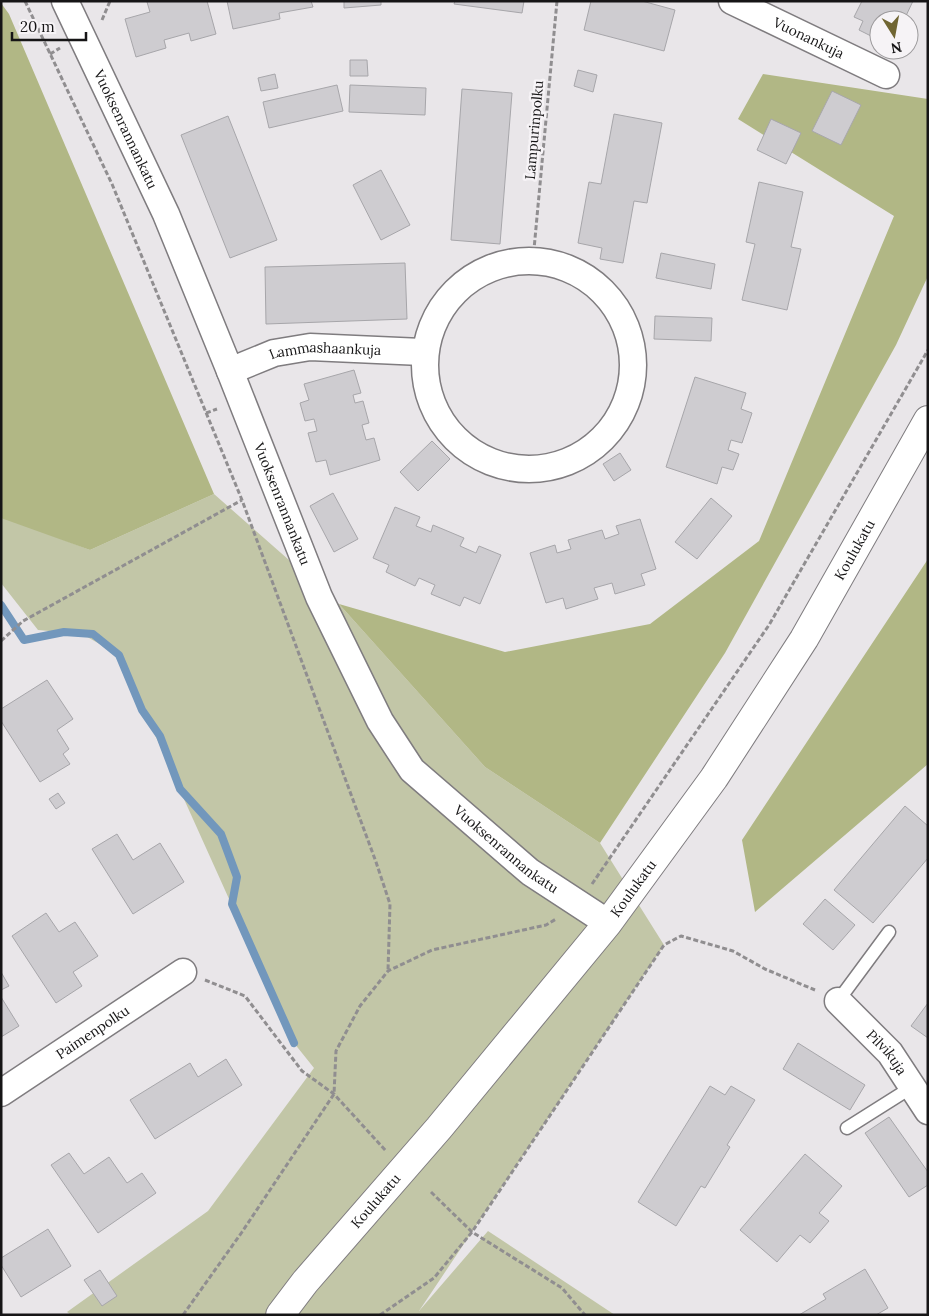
<svg xmlns="http://www.w3.org/2000/svg" width="929" height="1316" font-family="Lora,serif">
<style>
.green{fill:#c2c6a7}
.forest{fill:#b1b785}
.lines{fill:none;stroke-linecap:round;stroke-linejoin:round}
.stream{stroke:#7297bc;stroke-width:8}
.building{fill:#ceccd0;stroke:#a7a6aa}
.service-casing{stroke:#7f7c7f;stroke-width:15}
.minor-casing{stroke:#7f7c7f;stroke-width:29}
.tertiary-casing{stroke:#7f7c7f;stroke-width:30}
.path{stroke:#908e90;stroke-width:3;stroke-dasharray:5 2.5;stroke-linecap:butt}
.service{stroke:#fff;stroke-width:12}
.minor{stroke:#fff;stroke-width:26}
.tertiary{stroke:#fff;stroke-width:28}
.labels{text-anchor:middle;dominant-baseline:central;stroke-width:5;stroke-linejoin:round;paint-order:stroke}
.street-label{font-size:14px;fill:#161516;stroke:#f6f3f6}
</style>
<rect width="100%" height="100%" fill="#e9e6e9"/>
<path class="green" d="M214 494 339 604 485 767 600 843 664 945 419 1311 488 1231 615 1315H71L67 1312 208 1211 314 1068 294 1043 119 655 82 634 38 630 1 583V516L90 550Z"/>
<path class="forest" d="M1 3 9 14 214 494 90 550 1 518Z
M763 74 928 99V276L896 345 725 653 600 843 485 767 339 604 505 652 650 624 759 541 894 216 738 119Z
M928 559V764L755 912 742 840Z"/>
<g class="lines">
<path class="stream" d="M1 605 24 640 64 632 93 634 119 655 142 710 160 736 180 789 221 834 237 877 232 904 294 1043"/>
</g>
<path class="building" d="M150 1H207L216 34 191 41 189 33 164 40 166 48 136 57 125 19 150 12 147 2Z
M227 1H311L313 7 279 13 280 19 233 29Z
M344 1H381V5L344 8Z
M455 1H524L522 13 454 4Z
M591 1H642L675 10 664 51 584 30Z
M862 1H913L904 20H879V40L859 30 863 21 854 17Z
M350 60H367L368 76H350Z
M578 70 597 75 593 92 574 86Z
M275 74 278 88 261 91 258 78Z
M337 85 343 111 269 128 263 102Z
M350 85 426 88 425 115 349 112Z
M462 89 512 93 500 244 451 240Z
M832 91 861 105 841 145 812 131Z
M614 114 662 123 647 203 634 201 623 263 600 259 602 248 578 243 589 182 601 184Z
M228 116 277 240 230 258 181 135Z
M771 119 801 133 786 164 757 150Z
M381 170 410 225 381 240 353 185Z
M759 182 803 192 791 247 801 249 787 310 742 300 755 244 746 242Z
M661 253 715 264 711 289 656 278Z
M405 263 407 319 266 324 265 267Z
M655 316 712 318 711 341 654 339Z
M354 370 361 393 353 395 355 403 363 401 369 423 362 425 366 440 374 438 380 460 330 475 326 460 316 462 308 433 317 431 314 419 305 421 300 403 309 400 304 384Z
M695 377 746 393 741 409 752 413 742 443 731 440 728 450 739 454 733 470 722 467 717 484 666 467Z
M432 441 450 459 418 491 400 472Z
M620 453 631 470 614 481 603 464Z
M333 493 358 539 334 552 310 506Z
M711 498 732 516 697 559 675 542Z
M395 507 420 517 416 526 431 532 433 525 464 538 460 546 476 553 479 546 501 555 480 604 464 597 460 606 431 594 435 585 419 578 415 586 386 572 389 565 373 558Z
M640 519 656 569 641 574 645 585 615 594 612 583 594 588 598 599 566 609 563 598 546 603 530 553 555 545 557 553 571 549 568 540 602 530 605 539 619 534 616 526Z
M47 680 73 719 57 730 69 749 63 754 70 764 40 782 1 721V709Z
M58 793 65 803 56 809 49 799Z
M905 806 928 826V858L873 923 834 890Z
M117 834 133 860 160 843 184 882 133 914 92 849Z
M825 899 855 925 833 950 803 924Z
M46 913 59 932 75 922 98 956 73 972 82 986 56 1003 12 936Z
M1 972 9 986 1 990Z
M1 997 19 1026 1 1037Z
M928 1003V1038L911 1026Z
M798 1043 865 1085 850 1110 783 1069Z
M226 1059 242 1085 155 1139 130 1100 190 1063 198 1077Z
M710 1086 725 1095 731 1086 755 1100 727 1145 730 1147 705 1188 701 1186 676 1226 638 1202Z
M889 1117 928 1172V1185L909 1197 865 1133Z
M69 1153 84 1174 109 1157 127 1183 142 1173 156 1193 98 1233 51 1165Z
M805 1154 842 1186 819 1213 829 1221 810 1243 800 1235 777 1262 740 1230Z
M48 1229 71 1266 21 1297 1 1265V1258Z
M865 1269 888 1308 876 1315H799L826 1299 823 1294Z
M100 1270 117 1296 102 1306 84 1280Z"/>
<g class="lines">
<defs>
<path id="service" d="M838 1001 889 932
M847 1128 912 1087"/>
<g id="minor">
<path id="s1" d="M65 1 166 214 230 371 319 597 380 721 412 770 530 872 608 923"/>
<path id="s2" d="M732 1 886 75"/>
<circle cx="529" cy="365" r="104"/>
<path id="s3" d="M230 371 274 353 310 347 422 352"/>
<path id="s4" d="M838 1001 890 1053 928 1111"/>
<path id="s5" d="M1 1093 183 972"/>
</g>
<g id="tertiary">
<path id="s6" d="M280 1315 305 1282 439 1128 608 923 714 778 804 639 928 420"/>
</g>
</defs>
<use href="#service" class="service-casing"/>
<use href="#minor" class="minor-casing"/>
<use href="#tertiary" class="tertiary-casing"/>
<path class="path" d="M25 1 112 184 242 500 376 862 390 904 388 971
M102 20 110 1
M50 54 60 48
M533 260 557 1
M206 413 217 409
M1 641 23 621 242 500
M592 884 769 625 928 350
M205 980 245 996 302 1071 334 1094 386 1151
M431 1192 472 1232 562 1288 585 1315
M183 1315 242 1232 334 1094 336 1051 360 1006 388 971 432 950 546 925 556 919
M380 1315 434 1278 472 1232 664 945 681 936 733 951 765 969 815 990"/>
<use href="#service" class="service"/>
<use href="#minor" class="minor"/>
<use href="#tertiary" class="tertiary"/>
</g>
<g class="labels">
<g class="street-label">
<text stroke="none"><textPath href="#s2" startOffset="85">Vuonankuja</textPath></text>
<text stroke="none"><textPath href="#s1" startOffset="142">Vuoksenrannankatu</textPath></text>
<text transform="translate(534 130) rotate(-85)">Lampurinpolku</text>
<text stroke="none"><textPath href="#s3" startOffset="99">Lammashaankuja</textPath></text>
<text stroke="none"><textPath href="#s1" startOffset="548">Vuoksenrannankatu</textPath></text>
<text stroke="none"><textPath href="#s6" startOffset="959">Koulukatu</textPath></text>
<text stroke="none"><textPath href="#s1" startOffset="968">Vuoksenrannankatu</textPath></text>
<text stroke="none"><textPath href="#s6" startOffset="554">Koulukatu</textPath></text>
<text stroke="none"><textPath href="#s5" startOffset="110">Paimenpolku</textPath></text>
<text stroke="none"><textPath href="#s4" startOffset="71">Pilvikuja</textPath></text>
<text stroke="none"><textPath href="#s6" startOffset="149">Koulukatu</textPath></text>
</g>
</g>
<rect width="929" height="1316" fill="none" stroke="#161516" stroke-width="5"/>
<g transform="translate(894 35) rotate(169)"><circle r="24" fill="#f6f3f6" stroke="#9c9a9c"/>
<path d="M0-4L9 19L0 12L-9 19Z" fill="#706532"/>
<text y="-8" font-size="14" font-weight="bold" text-anchor="middle" fill="#161516">N</text>
</g>
<path d="M12 32v8h74v-8" fill="none" stroke="#161516" stroke-width="2.5"/>
<text x="20" y="32" font-size="15" fill="#161516" stroke="#f6f3f6" stroke-width="4" paint-order="stroke">20 m</text>
</svg>
